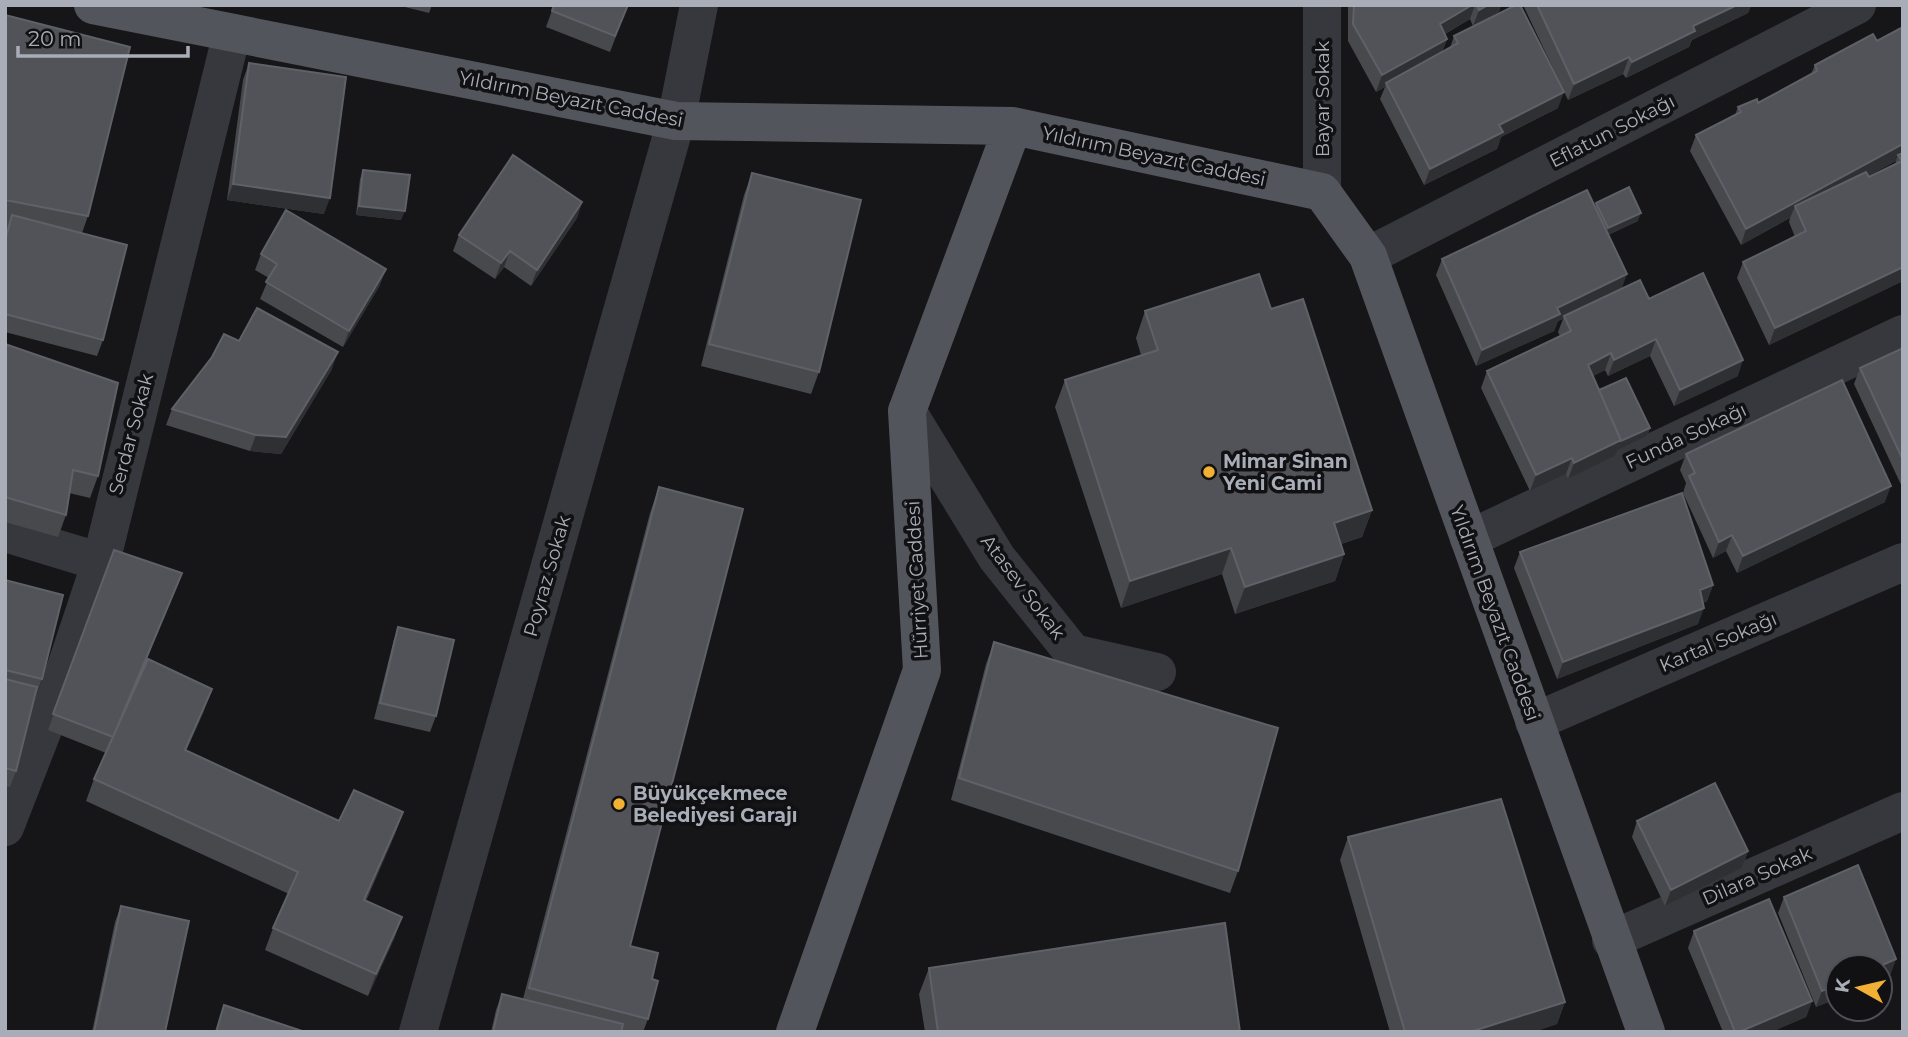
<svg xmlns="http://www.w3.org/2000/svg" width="1908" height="1037" font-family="Montserrat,sans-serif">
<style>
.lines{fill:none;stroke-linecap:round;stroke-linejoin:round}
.minor{stroke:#37383d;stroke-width:38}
.major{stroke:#53555c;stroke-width:38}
.wall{fill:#47494d;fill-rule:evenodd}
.shaded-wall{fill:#2f3033}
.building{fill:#525359;stroke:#5f6168;stroke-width:2}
.poi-dot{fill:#f2b134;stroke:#111113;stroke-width:2.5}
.labels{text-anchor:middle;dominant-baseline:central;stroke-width:7;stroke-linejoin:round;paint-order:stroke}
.street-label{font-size:19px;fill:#a8adb8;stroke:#111113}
.poi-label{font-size:19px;font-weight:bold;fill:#a8adb8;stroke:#111113;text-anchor:start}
</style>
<rect width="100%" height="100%" fill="#161618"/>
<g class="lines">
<path class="minor" d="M1322 5V192
M1368 256 1857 5
M907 411 997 558 1073 653 1157 672
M5 533 101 562
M1469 539 1903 334
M1534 722 1903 562
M5 827 58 691 101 562 232 33
M1611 940 1903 811
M418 1032 676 121 699 5"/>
<path class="major" d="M93 5 676 121 1013 126 1322 192 1368 256 1646 1032
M795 1032 922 670 907 411 1013 126"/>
</g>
<path class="wall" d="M397 5H432L429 13Z
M554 5H628L610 52 546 27Z
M1348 5H1501L1499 12 1473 26 1470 19 1445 34 1447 39 1442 52 1450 48 1454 36 1558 108 1501 137 1497 149 1424 185 1380 99 1385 87 1376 92 1348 41Z
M1525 5H1753L1751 6 1748 13 1692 40 1689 47 1626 78 1623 74 1568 100 1524 7Z
M5 15 88 216 82 233 103 340 97 356 5 332V233L7 228H5Z
M1903 27V281L1769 345 1737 278 1743 262 1795 237 1789 222 1790 218 1741 245 1690 151 1696 135 1735 115 1738 107 1758 103 1811 74 1815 65 1877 41ZM1896 161 1895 165 1869 177 1868 176Z
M249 63 324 214 227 200 243 80Z
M363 170 401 220 356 215 360 179Z
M752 173 819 372 811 394 701 366 744 195Z
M582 202 577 218 531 286 504 267 495 279 453 251 459 235Z
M1596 203 1638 221 1608 235 1622 288 1649 299 1738 376 1674 406 1650 356 1608 376 1605 370 1593 376 1599 390 1650 428 1647 436 1618 450 1615 456 1568 479 1566 474 1530 491 1481 388 1487 371 1560 336 1558 332 1563 319 1558 321 1554 331 1476 366 1436 275 1442 259 1595 207Z
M261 254 380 285 343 347 260 299 269 278 255 270Z
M1271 309 1372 510 1362 537 1341 544 1344 554 1335 581 1235 614 1222 574 1121 608 1055 407 1065 380 1141 355 1136 338 1145 311Z
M239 341 332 369 281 454 250 451 166 425 172 409Z
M5 344 98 476 90 498 69 493 66 515 58 537 5 522Z
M1903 348V489L1854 384 1860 368Z
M1686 454 1885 502 1737 573 1726 551 1713 558 1683 493 1686 483 1680 470Z
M659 487 630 946 652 979 648 1019 643 1032H491L496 1010 502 994 523 999 650 513Z
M114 550 182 573 125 712 204 711 186 751 339 821 403 812 395 834 366 901 402 917 394 939 368 996 265 950 273 928 289 894 86 801 94 779 106 753 48 730Z
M1520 552 1713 585 1707 601 1703 603 1698 624 1557 679 1514 568Z
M5 580 42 679 36 695H35L16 771 10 787 5 786Z
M398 627 436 716 430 732 374 719 393 643Z
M994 642 1238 871 1230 893 951 800 986 664Z
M1637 821 1748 851 1742 868 1665 906 1632 837Z
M1348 837 1565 1002 1557 1024 1533 1032H1390L1340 860Z
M1858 865 1896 959 1890 975 1880 980V967H1838V998L1816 1007 1778 913 1784 897Z
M121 906 165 1032H92L115 922Z
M1694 931 1812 1001 1806 1017 1771 1032H1723L1688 948Z
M929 968 1240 1032H925L919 994Z"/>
<path class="shaded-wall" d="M1472 5H1475L1470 19 1434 40 1440 24Z
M1488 5H1501L1499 12 1473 26 1479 10Z
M1737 5H1753L1751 6 1748 13 1692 40 1689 47 1626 78 1632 62 1693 26Z
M1447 39 1441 55 1386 83 1385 87 1376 92 1382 75Z
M1629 57 1623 74 1568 100 1574 84Z
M1564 92 1558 108 1501 137 1497 149 1424 185 1430 169 1499 125Z
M1903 144V157L1898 155 1896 161 1798 214 1795 206 1790 218 1741 245 1746 229Z
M233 184 330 198 324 214 227 200Z
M582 202 577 218 531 286 537 270Z
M359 206 405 211 401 220 356 215Z
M1641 213 1638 221 1605 236 1608 228Z
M510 251 504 267 495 279 501 263Z
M1903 267V281L1769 345 1775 328Z
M386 269 380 285 343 347 349 331Z
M1627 274 1621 291 1564 316 1563 319 1558 321 1554 331 1476 366 1482 350 1557 308Z
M1656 339 1650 356 1608 376 1614 360Z
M338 352 332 369 281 454 250 451 256 435Z
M1611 353 1605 370 1582 381 1588 365Z
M1743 360 1738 376 1674 406 1680 390Z
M1650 428 1647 436 1618 450 1615 456 1568 479 1574 463Z
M1572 458 1566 474 1530 491 1536 475Z
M1891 486 1885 502 1737 573 1743 556Z
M1372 510 1362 537 1325 549 1334 523Z
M1732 535 1726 551 1713 558 1719 542Z
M1231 548 1222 574 1121 608 1130 581Z
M1344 554 1335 581 1235 614 1245 587Z
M182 573 176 589 107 753 113 737Z
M1713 585 1707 601 1695 607 1700 590Z
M1704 608 1698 624 1557 679 1563 662Z
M212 689 204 711 176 772 185 750Z
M403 812 395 834 356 922 364 900Z
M1748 851 1742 868 1665 906 1671 890Z
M402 917 394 939 368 996 376 974Z
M1896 959 1890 975 1880 980V967H1878Z
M1838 984V998L1816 1007 1822 991Z
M1812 1001 1806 1017 1771 1032H1739Z
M1565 1002 1557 1024 1533 1032H1470Z"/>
<path class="building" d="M554 5H628L615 36 552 11Z
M1354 5H1472L1440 24 1447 39 1382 75 1353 24Z
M1477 5H1488L1479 10Z
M1516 5H1520L1564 92 1499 125 1503 132 1430 169 1386 83 1458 43 1454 36Z
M1537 5H1737L1693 26 1695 31 1632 62 1629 57 1574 84Z
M5 15 130 47 88 216 5 200Z
M1903 27V144L1746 229 1696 135 1741 112 1738 107 1757 99 1758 103 1817 71 1815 65 1873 34 1877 41Z
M249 63 346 77 330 198 233 184Z
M1903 153V267L1775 328 1743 262 1806 231 1795 206 1866 172 1869 177 1902 161 1898 155Z
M513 155 582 202 537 270 510 251 501 263 459 235Z
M363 170 410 175 405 211 359 206Z
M752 173 861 200 819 372 709 344Z
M1629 187 1641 213 1608 228 1596 203Z
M1587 190 1627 274 1557 308 1560 314 1482 350 1442 259Z
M286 210 386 269 349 331 266 282 277 264 261 254Z
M12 215 127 245 103 340 5 314V241Z
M1703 273 1743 360 1680 390 1656 339 1614 360 1611 353 1588 365 1621 440 1574 463 1572 458 1536 475 1487 371 1571 331 1564 316 1640 280 1649 299Z
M1259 274 1271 309 1303 299 1372 510 1334 523 1344 554 1245 587 1231 548 1130 581 1065 380 1158 350 1145 311Z
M257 308 338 352 286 437 256 435 172 409 212 357 224 334 239 341Z
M5 344 118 383 98 476 73 470 66 515 5 497Z
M1903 348V460L1860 368Z
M1626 378 1650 428 1621 441 1599 390Z
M1842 380 1891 486 1743 556 1732 535 1719 542 1689 476 1695 473 1686 454Z
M659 487 743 509 630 946 658 953 652 979 658 981 648 1019 529 988Z
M1682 493 1713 585 1700 590 1704 608 1563 662 1520 552Z
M114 550 182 573 113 737 53 714Z
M5 580 63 595 42 679 5 670Z
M398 627 454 640 436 716 380 703Z
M994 642 1278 728 1238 871 959 778Z
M148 659 212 689 185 750 339 821 354 790 403 812 364 900 402 917 376 974 273 928 298 872 94 779Z
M5 679 37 687 16 771 5 768Z
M1715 783 1748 851 1671 890 1637 821Z
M1501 799 1565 1002 1470 1032H1405L1348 837Z
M1858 865 1896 959 1878 967H1838V984L1822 991 1784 897Z
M1769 899 1812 1001 1739 1032H1735L1694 931Z
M121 906 189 921 165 1032H94Z
M1225 923 1240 1032H938L929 968Z
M502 994 623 1024 621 1032H493Z
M224 1005 305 1032H216Z"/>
<g class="poi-dot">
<circle cx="1209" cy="472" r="7"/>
<circle cx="619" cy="804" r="7"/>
</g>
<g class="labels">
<g class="street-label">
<text transform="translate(571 99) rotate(11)">Yıldırım Beyazıt Caddesi</text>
<text transform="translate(1322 99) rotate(-90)">Bayar Sokak</text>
<text transform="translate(1612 131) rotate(-27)">Eflatun Sokağı</text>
<text transform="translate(1154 156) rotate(12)">Yıldırım Beyazıt Caddesi</text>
<text transform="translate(131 434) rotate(-75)">Serdar Sokak</text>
<text transform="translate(1686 436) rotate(-25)">Funda Sokağı</text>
<text transform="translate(547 576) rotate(-74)">Poyraz Sokak</text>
<text transform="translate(917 580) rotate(-93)">Hürriyet Caddesi</text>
<text transform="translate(1023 587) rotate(53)">Atasev Sokak</text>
<text transform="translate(1495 613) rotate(70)">Yıldırım Beyazıt Caddesi</text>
<text transform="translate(1718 642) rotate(-23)">Kartal Sokağı</text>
<text transform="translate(1757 876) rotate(-24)">Dilara Sokak</text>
</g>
<g class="poi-label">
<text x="1223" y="461">Mimar Sinan<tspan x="1223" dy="22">Yeni Cami</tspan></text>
<text x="633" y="793">Büyükçekmece<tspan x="633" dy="22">Belediyesi Garajı</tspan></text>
</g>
</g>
<rect width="1908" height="1037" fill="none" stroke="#a8adb8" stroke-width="14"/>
<g transform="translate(1859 988) rotate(278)"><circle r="33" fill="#111113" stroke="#4d4f55" stroke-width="2"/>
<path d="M0-5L12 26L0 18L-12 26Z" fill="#f2b134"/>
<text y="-10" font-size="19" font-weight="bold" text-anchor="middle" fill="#a8adb8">K</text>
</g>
<path d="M18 46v10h170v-10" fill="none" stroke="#a8adb8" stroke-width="3.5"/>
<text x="28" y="46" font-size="21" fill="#a8adb8" stroke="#111113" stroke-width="5" paint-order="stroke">20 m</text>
</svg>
